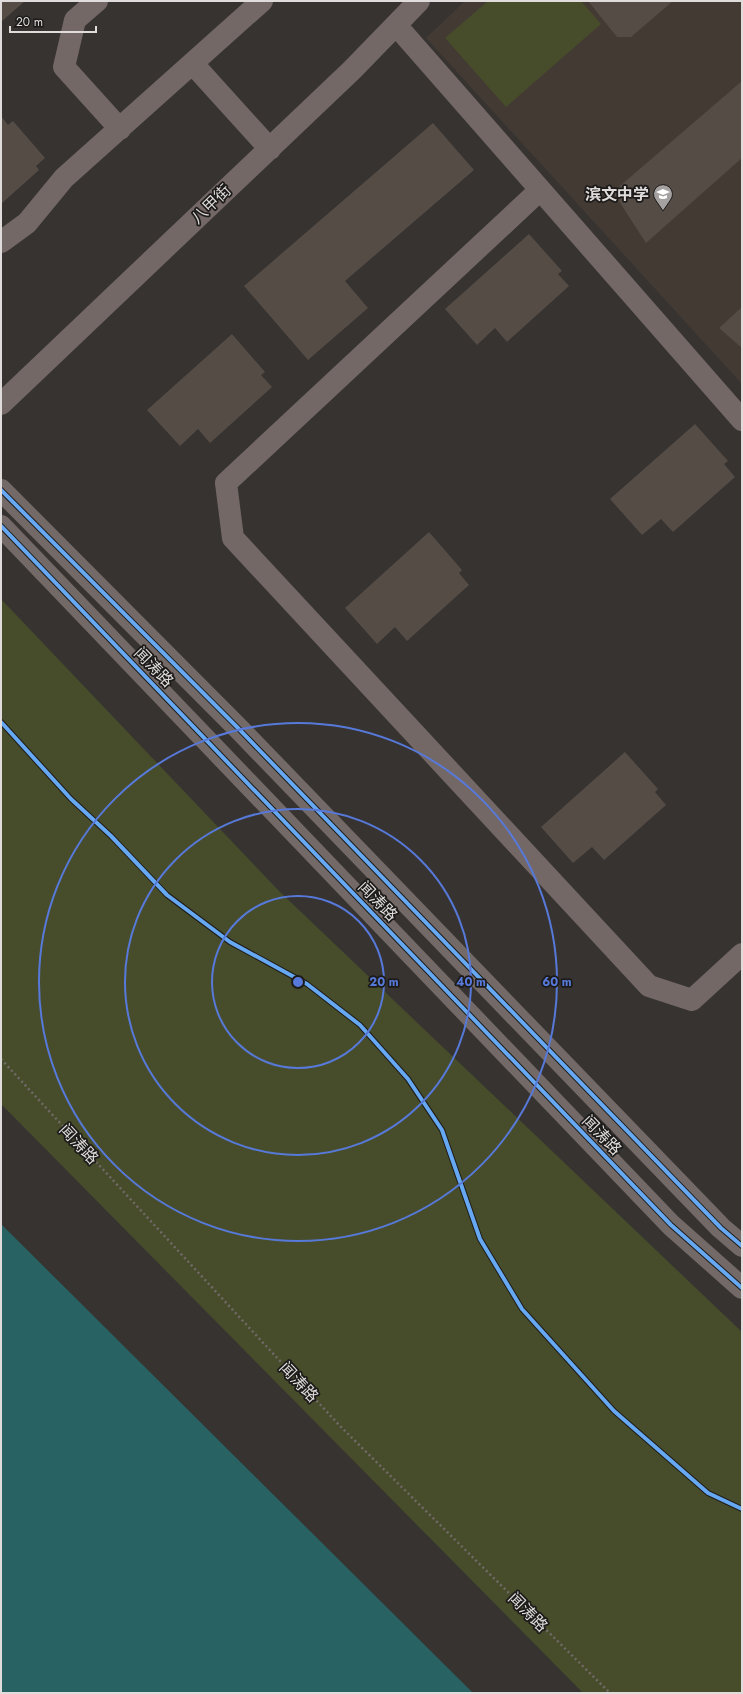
<svg xmlns="http://www.w3.org/2000/svg" width="743" height="1694" font-family="Jost,'Noto Sans SC',sans-serif">
<style>
.built{fill:#433a34}
.green{fill:#474d2b}
.water{fill:#296263}
.building{fill:#554c46}
.lines{fill:none;stroke-linecap:round;stroke-linejoin:round}
.path{stroke:#726a68;stroke-width:2.5;stroke-dasharray:2 3;stroke-linecap:butt}
.minor{stroke:#736866;stroke-width:22}
.major{stroke:#736966;stroke-width:22}
.cycleway-casing{stroke:#1d1b1a;stroke-width:6}
.cycleway{stroke:#66a8f1;stroke-width:4}
.ring{fill:none;stroke:#5779d9;stroke-width:2}
.labels{text-anchor:middle;dominant-baseline:central;stroke-width:3.5;stroke-linejoin:round;paint-order:stroke}
.poi-label{font-size:16px;font-weight:bold;fill:#dfdcdb;stroke:#1d1b1a;text-anchor:end}
.street-label{font-size:16px;fill:#dfdcdb;stroke:#1d1b1a}
.centre{fill:#5779d9;stroke:#1d1b1a;stroke-width:2}
.ring-label{font-size:12px;text-anchor:middle;font-weight:bold;fill:#5779d9;stroke:#1d1b1a;stroke-width:3.5;stroke-linejoin:round;paint-order:stroke}
</style>
<rect width="100%" height="100%" fill="#363331"/>
<path class="built" d="M465 1H742V384L426 38Z"/>
<path class="green" d="M488 1H581L601 24 506 107 445 38Z
M1 599 279 891 742 1332V1693H583L1 1104Z"/>
<path class="water" d="M1 1224 473 1693H1Z"/>
<path class="building" d="M1 1H25L1 22Z
M588 1H673L631 37H617Z
M742 81V158L646 243 613 192Z
M1 116 8 125 13 121 45 158 36 166 39 170 1 204Z
M433 123 474 170 345 281 368 308 308 360 244 286Z
M529 234 562 271 558 274 569 286 507 342 495 328 477 345 445 309Z
M742 307V348L719 328Z
M232 334 265 372 261 375 272 387 210 443 198 429 180 446 147 410Z
M695 424 728 461 724 464 735 477 673 532 661 519 642 535 610 499Z
M429 532 462 570 459 573 469 585 407 641 395 627 377 644 345 608Z
M625 752 658 789 655 792 666 805 604 860 592 847 573 863 541 827Z"/>
<g class="lines">
<path class="path" d="M1 1059 340 1426 610 1693"/>
<path class="minor" d="M97 1 75 20 64 67 120 129
M396 25 742 420
M193 64 270 149
M540 190 226 483 233 538 649 986 692 1000 742 954
M1 242 27 223 64 178 262 1
M1 404 352 70 419 1"/>
<path class="major" d="M1 490 239 729 721 1228 742 1246
M1 526 671 1225 742 1288"/>
<defs>
<path id="cycleway" d="M1 490 239 729 721 1228 742 1246
M1 526 671 1225 742 1288
M1 722 71 799 111 836 167 895 230 942 307 984 360 1025 408 1079 442 1130 480 1239 522 1309 614 1411 708 1493 742 1509"/>
</defs>
<use href="#cycleway" class="cycleway-casing"/>
<use href="#cycleway" class="cycleway"/>
</g>
<g class="ring">
<circle cx="298" cy="982" r="86"/>
<circle cx="298" cy="982" r="173"/>
<circle cx="298" cy="982" r="259"/>
</g>
<defs>
<symbol id="school-pin" viewBox="-11 -11 22 30"><path d="M0 17L-7.5 6A9.5 9.5 0 1 1 7.5 6Z" fill="#a4a1a0" stroke="#1d1b1a"/><path d="M0-5L7-2L0 1L-7-2ZM-4 1L0 2.5L4 1V4Q0 6-4 4Z" fill="#fff"/></symbol>
</defs>
<g fill-rule="evenodd">
<use href="#school-pin" x="652" y="183" width="22" height="30"/>
</g>
<g class="labels">
<g class="poi-label">
<text x="649" y="194">滨文中学</text>
</g>
<g class="street-label">
<text transform="translate(211 204) rotate(-44)">八甲街</text>
<text transform="translate(154 667) rotate(46)">闻涛路</text>
<text transform="translate(378 901) rotate(46)">闻涛路</text>
<text transform="translate(602 1135) rotate(46)">闻涛路</text>
<text transform="translate(79 1144) rotate(47)">闻涛路</text>
<text transform="translate(299 1382) rotate(47)">闻涛路</text>
<text transform="translate(528 1612) rotate(45)">闻涛路</text>
</g>
</g>
<circle cx="298" cy="982" r="6" class="centre"/>
<g class="ring-label">
<text x="384" y="986">20 m</text>
<text x="471" y="986">40 m</text>
<text x="557" y="986">60 m</text>
</g>
<rect width="743" height="1694" fill="none" stroke="#dfdcdb" stroke-width="4"/>
<path d="M10 26v6h86v-6" fill="none" stroke="#dfdcdb" stroke-width="2"/>
<text x="16" y="26" font-size="12" fill="#dfdcdb" stroke="#1d1b1a" stroke-width="3" paint-order="stroke">20 m</text>
</svg>
